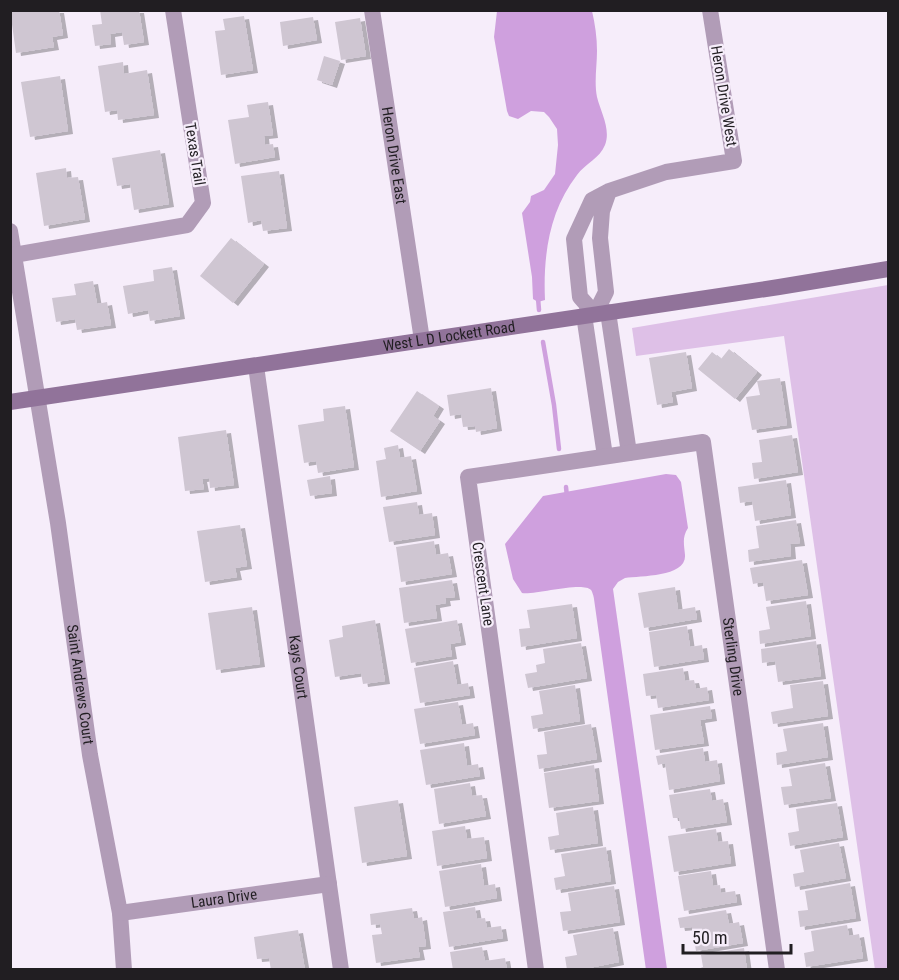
<svg xmlns="http://www.w3.org/2000/svg" width="899" height="980" font-family="'Roboto Condensed',sans-serif">
<style>
.green{fill:#dec0e7}
.water{fill:#cfa0de}
.lines{fill:none;stroke-linecap:round;stroke-linejoin:round}
.stream{stroke:#cfa0de;stroke-width:4.5}
.building{fill:#cfc6d2;filter:url(#shadow)}
.minor{stroke:#b19cb7;stroke-width:16}
.secondary{stroke:#91739a;stroke-width:16}
.labels{text-anchor:middle;dominant-baseline:central;stroke-width:4.5;stroke-linejoin:round;paint-order:stroke}
.street-label{font-size:15px;fill:#211e22;stroke:#f6edfa}
</style>
<defs>
<filter id="shadow"><feDropShadow dx="5" dy="3" stdDeviation="0" flood-color="#0004"/></filter>
</defs>
<rect width="100%" height="100%" fill="#f6edfa"/>
<path class="green" d="M888 285V969L875 970 784 336 636 356 632 328Z"/>
<path class="water" d="M497 11H592C595 24 597 37 597 51 597 66 594 82 597 97 601 113 611 129 605 145 600 158 585 164 577 175 549 211 543 256 545 300L538 302 533 299 532 277 522 213 530 202 531 196 544 190 555 174 558 145 557 129 549 117 544 112 531 111 518 119 509 116 507 111 494 37Z
M666 474 676 475 681 482 688 528C682 537 684 544 685 555 687 577 641 576 625 578L618 582 613 589 667 969 646 970 594 599C594 597 592 591 591 590 583 581 536 595 522 593L513 579 505 544 543 496Z"/>
<g class="lines">
<path class="stream" d="M538 298 539 310
M543 342 554 405 559 449
M566 487 567 497"/>
</g>
<path class="building" d="M10 10H59L63 35 52 37 54 47 16 53Z
M100 10H139L144 42 124 45 122 32 110 34 111 44 95 46 92 25 102 24Z
M244 16 253 70 221 75 215 31 225 30 223 19Z
M313 17 317 40 283 46 280 22Z
M360 18 366 56 341 60 335 22Z
M324 56 340 61 332 85 317 80Z
M123 62 124 74 147 70 154 115 118 120 117 110 105 112 98 66Z
M60 76 68 131 30 137 21 82Z
M268 102 273 135 264 136 265 145 273 144 275 157 235 164 228 120 249 117 247 105Z
M160 150 169 204 134 210 130 184 117 186 112 158Z
M66 168 67 178 78 177 85 219 44 226 36 173Z
M279 171 287 228 263 231 261 220 248 223 241 176Z
M231 238 264 264 233 303 200 276Z
M172 267 180 316 150 321 148 310 128 314 123 286 154 281 153 270Z
M93 281 97 304 107 302 111 325 77 330 75 319 56 322 52 298 76 295 74 284Z
M729 349 757 372 735 399 698 369 712 352 721 359Z
M686 352 692 388 671 392 673 402 657 405 649 358Z
M780 378 787 425 752 430 746 397 760 395 757 381Z
M491 388 497 428 476 432 475 426 463 427 461 414 450 416 447 395Z
M417 391 439 406 433 416 440 421 420 451 390 431Z
M345 406 354 467 318 473 316 461 304 463 298 425 324 421 323 409Z
M226 430 234 485 210 488 209 478 202 479 204 489 185 491 178 437Z
M792 435 798 472 754 479 752 463 762 462 759 440Z
M398 445 400 458 411 456 417 491 381 497 376 461 386 459 384 448Z
M330 476 332 493 310 496 307 480Z
M786 480 791 515 755 521 752 501 740 503 738 487Z
M417 502 419 515 432 513 435 535 389 542 383 507Z
M796 520 800 543 790 544 791 556 749 562 748 550 759 548 756 526Z
M240 525 247 566 235 568 237 577 205 582 197 531Z
M434 541 436 555 448 553 452 574 401 582 396 547Z
M802 560 808 595 766 601 763 582 753 584 750 568Z
M452 580 455 597 445 598 446 603 435 605 437 618 404 623 399 588Z
M675 587 678 610 695 607 697 619 644 628 638 593Z
M806 601 811 636 760 644 759 631 770 629 766 607Z
M572 604 577 638 521 647 519 629 530 628 527 610Z
M252 607 260 664 216 670 208 613Z
M375 620 385 681 363 684 361 673 335 677 329 640 343 637 342 626Z
M457 620 461 642 450 644 452 656 411 663 405 629Z
M687 626 690 647 702 645 704 659 654 667 649 632Z
M816 641 821 676 778 682 775 661 762 663 761 649Z
M581 643 587 678 528 688 525 674 537 672 536 665 545 663 543 649Z
M453 661 457 685 468 683 470 695 420 703 414 668Z
M683 668 685 681 694 680 696 689 707 687 709 700 658 708 656 695 646 696 643 674Z
M823 681 828 716 773 724 771 712 793 708 790 685Z
M575 685 580 721 533 729 531 716 543 714 539 691Z
M458 702 462 725 473 723 475 735 420 744 414 709Z
M710 706 712 718 700 720 704 743 655 750 650 715Z
M823 723 828 757 777 765 776 753 787 751 783 729Z
M591 724 597 759 539 769 537 755 547 754 544 732Z
M464 743 467 766 478 764 480 776 426 785 420 750Z
M703 748 705 762 717 760 720 781 669 790 665 763 658 765 656 756Z
M825 763 831 798 784 805 781 787 792 786 789 769Z
M594 765 599 801 549 808 544 773Z
M470 783 472 796 482 795 486 816 439 824 434 789Z
M710 789 712 801 723 799 727 822 681 829 679 818H673L669 795Z
M398 800 407 856 362 863 354 807Z
M837 803 843 837 790 846 788 833 799 831 796 809Z
M593 807 598 843 550 850 548 837 559 835 556 813Z
M465 826 467 839 484 837 487 858 437 866 432 831Z
M716 829 718 842 728 841 731 863 674 872 668 836Z
M839 843 846 878 795 887 793 874 804 872 800 850Z
M606 847 611 881 556 890 554 878 565 876 561 854Z
M481 864 484 886 495 884 497 898 445 907 439 871Z
M711 871 713 886 720 885 721 893 735 891 737 902 684 911 678 876Z
M850 883 856 918 800 927 798 911 808 910 805 891Z
M614 886 620 922 563 931 560 912 571 911 568 893Z
M475 907 477 919 485 918 487 928 501 926 503 938 449 947 443 912Z
M412 908 414 919 422 917 426 946 418 947 420 957 376 963 372 935 382 934 380 924 371 925 370 914Z
M726 910 729 924 739 922 743 943 696 951 692 927 680 928 678 918Z
M847 925 849 936 859 934 863 958 806 967 804 953 814 951 811 931Z
M613 928 619 962 579 970H567L565 957 577 955 573 935Z
M298 930 305 970H271L269 958 257 959 254 937Z
M482 947 485 961 505 958 507 970H453L450 952Z
M744 948 747 970H695L703 967 701 955Z"/>
<g class="lines">
<g class="minor">
<path id="s1" d="M372 10 422 340"/>
<path d="M609 191 602 211 600 238 606 292 595 314 580 297 574 239 592 200 609 191 666 172 734 161 710 10"/>
<path id="s2" d="M10 231 58 523 90 755 120 913 124 970"/>
<path d="M14 255 187 225 203 203 173 10"/>
<path d="M608 312 629 453"/>
<path d="M584 315 605 456"/>
<path id="s3" d="M256 366 341 970"/>
<path id="s4" d="M120 913 329 884"/>
<path id="s5" d="M536 970 468 477 703 442 777 970"/>
</g>
<path class="secondary" id="s6" d="M10 402 779 287 888 269"/>
</g>
<g class="labels">
<g class="street-label">
<text transform="translate(724 96) rotate(81)">Heron Drive West</text>
<text transform="translate(195 154) rotate(81)">Texas Trail</text>
<text stroke="none"><textPath href="#s1" startOffset="147">Heron Drive East</textPath></text>
<text stroke="none"><textPath href="#s6" startOffset="444">West L D Lockett Road</textPath></text>
<text transform="translate(483 584) rotate(82)">Crescent Lane</text>
<text stroke="none"><textPath href="#s5" startOffset="952">Sterling Drive</textPath></text>
<text stroke="none"><textPath href="#s3" startOffset="304">Kays Court</textPath></text>
<text stroke="none"><textPath href="#s2" startOffset="459">Saint Andrews Court</textPath></text>
<text stroke="none"><textPath href="#s4" startOffset="105">Laura Drive</textPath></text>
</g>
</g>
<rect width="899" height="980" fill="none" stroke="#211e22" stroke-width="24"/>
<path d="M683 944v9h108v-9" fill="none" stroke="#211e22" stroke-width="3"/>
<text x="692" y="944" font-size="18" fill="#211e22" stroke="#f6edfa" stroke-width="4.5" paint-order="stroke">50 m</text>
</svg>
